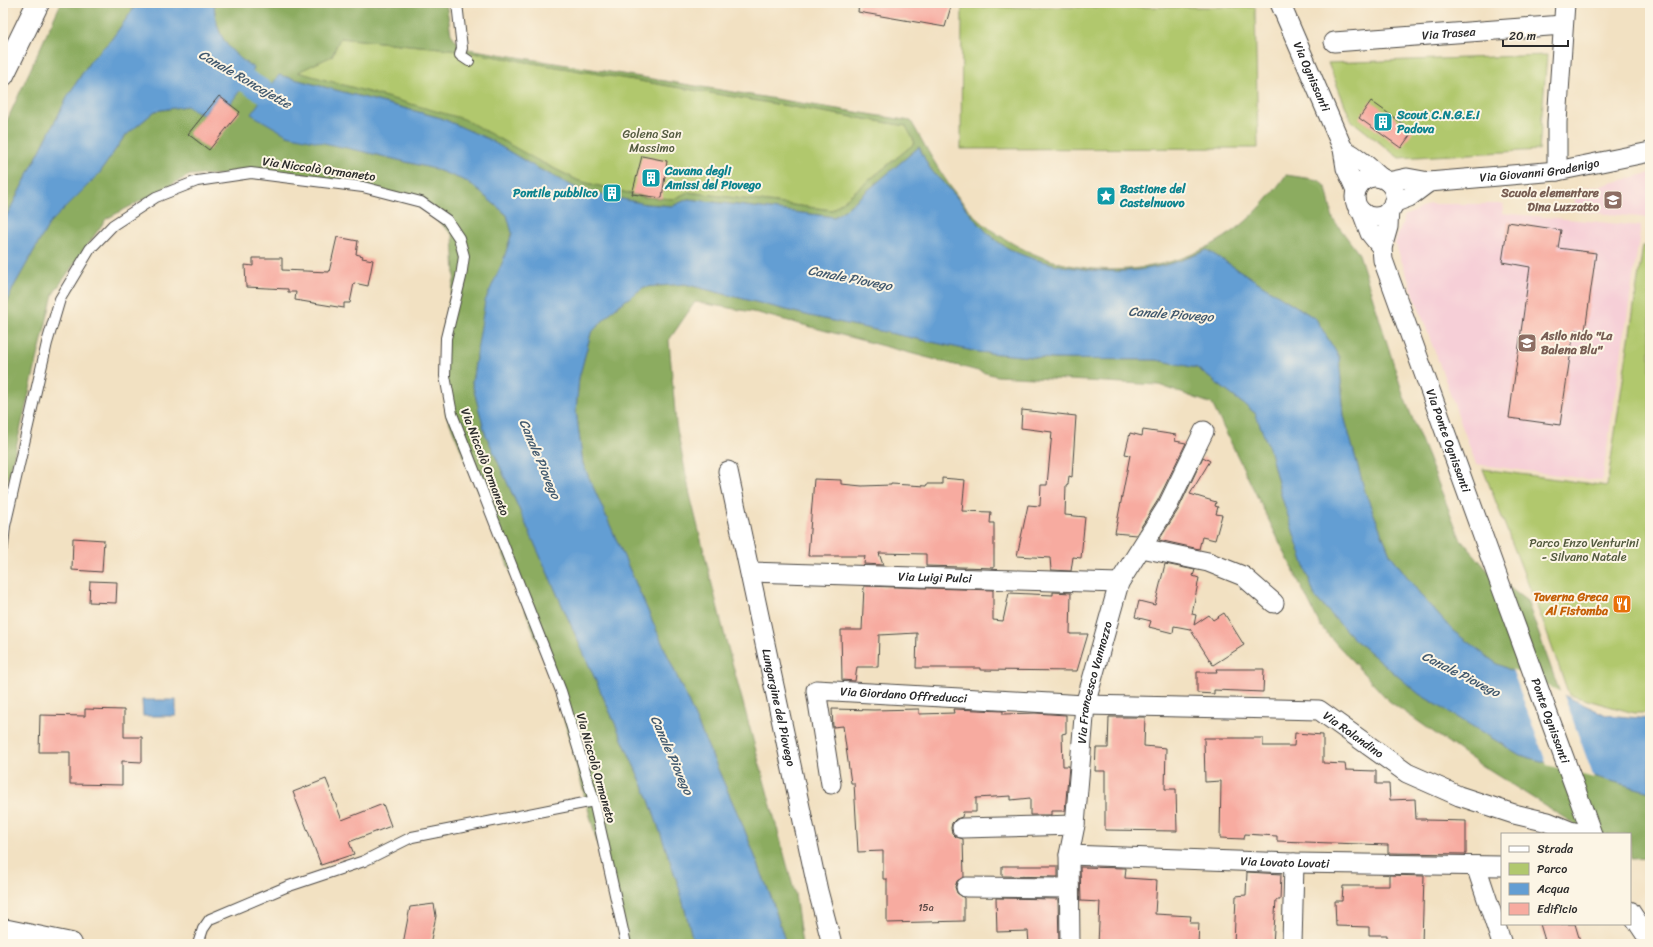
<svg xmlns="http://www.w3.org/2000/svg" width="1653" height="947" font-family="Sriracha,sans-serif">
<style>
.built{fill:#f6cfd7}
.green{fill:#b1c86d;stroke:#6e7a4c}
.forest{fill:#8cac60;stroke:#5c6c46;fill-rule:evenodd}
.water{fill:#639ed3;stroke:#47647f}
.pier{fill:#f2e1c2}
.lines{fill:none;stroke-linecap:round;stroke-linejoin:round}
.canal{stroke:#639ed3;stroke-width:23}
.building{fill:#f7aba0}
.lane-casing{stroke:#494642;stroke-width:12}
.street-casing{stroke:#494642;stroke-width:21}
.secondary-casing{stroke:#494642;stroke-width:24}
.lane{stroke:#fff;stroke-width:10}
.street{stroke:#fff;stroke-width:19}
.secondary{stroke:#fff;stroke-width:22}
.labels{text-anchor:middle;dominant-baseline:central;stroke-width:4;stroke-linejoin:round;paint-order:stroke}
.number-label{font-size:10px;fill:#5e4b48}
.street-label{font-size:12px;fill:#2b2b2b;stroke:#fcf5e5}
.culture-label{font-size:12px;font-weight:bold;fill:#0d838f;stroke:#fcf5e5;text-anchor:start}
.park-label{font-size:12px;fill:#535a3f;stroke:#fcf5e5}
.education-label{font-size:12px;font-weight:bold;fill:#785e54;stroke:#fcf5e5;text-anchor:end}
.food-label{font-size:12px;font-weight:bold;fill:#c56008;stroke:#fcf5e5;text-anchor:end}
.water-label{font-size:13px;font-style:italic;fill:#41596e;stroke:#fcf5e5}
</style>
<rect width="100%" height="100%" fill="#fcf5e5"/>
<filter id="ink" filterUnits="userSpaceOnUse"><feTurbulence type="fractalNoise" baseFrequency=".025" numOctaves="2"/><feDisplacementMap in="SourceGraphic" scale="8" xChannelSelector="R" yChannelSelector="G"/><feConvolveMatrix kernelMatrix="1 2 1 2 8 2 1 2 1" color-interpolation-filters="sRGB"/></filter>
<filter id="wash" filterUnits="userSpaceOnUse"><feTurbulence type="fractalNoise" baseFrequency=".012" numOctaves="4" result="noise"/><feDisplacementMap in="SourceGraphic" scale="16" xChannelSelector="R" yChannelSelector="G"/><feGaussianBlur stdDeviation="0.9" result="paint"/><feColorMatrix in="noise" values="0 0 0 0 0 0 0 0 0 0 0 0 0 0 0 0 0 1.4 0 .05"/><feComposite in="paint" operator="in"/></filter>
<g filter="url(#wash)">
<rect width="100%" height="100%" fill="#f2e1c2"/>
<path class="built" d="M1650 173V218L1575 211V189L1599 186Z
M1429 204H1504L1502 213 1641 226 1602 481 1476 464 1395 243 1405 216Z"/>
<path class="green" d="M962 7H1255L1258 148 961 149Z
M340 38 450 49 907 126 915 143 832 210 688 192 674 199 644 197 579 181 539 161 297 72 332 56Z
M1547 55 1539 150 1399 158 1351 120 1328 63Z
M1643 246H1650V713H1634L1569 695 1543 622 1483 469 1607 486Z"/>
<path class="forest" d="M61 3H136L132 11 111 40 91 60 69 94 3 223V129Z
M214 3H446L451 34 462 48 911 121C930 155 949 191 977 218 986 227 997 234 1007 240 1073 281 1160 279 1225 237 1250 221 1269 199 1286 175L1319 180 1326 187 1333 219 1359 254 1404 397 1460 538 1489 572 1527 601 1560 693 1497 664 1453 631 1423 598 1390 554 1365 492 1344 416 1339 357 1316 319 1207 250C1155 274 1113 276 1057 265 1036 260 1016 255 998 242 984 232 965 207 953 193 947 185 938 179 932 171 927 165 923 155 919 147L846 209 834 217 688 199 673 206 645 204 580 190 535 167 488 139 441 118 279 75 365 152 435 169 468 182 507 215 512 232 477 350 472 383 485 433 648 797 679 887 694 944H622L609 887 556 689 480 494 446 414 441 336 455 276 453 235 417 201 290 174 190 175 106 219 53 294 3 501V314L13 288 49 224 99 174 124 137 155 111 187 106 219 96 254 68C227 52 216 34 214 3ZM340 38 450 49 906 126 915 143 832 210 688 192 674 199 644 197 579 181 539 161 464 119 298 72 332 56Z
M685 284 810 316 978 352 1053 359 1157 360 1197 368 1255 413 1269 448 1282 498 1315 597 1354 639 1419 694 1520 755 1650 792V858L1631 859 1630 834H1590L1479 764 1389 701 1321 627 1212 404 1159 385 997 376 758 313 695 302 669 340 676 424 690 495 724 633 795 894 802 944H786L771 897 743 826 583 464 576 410 579 378 591 333 615 308 644 287Z"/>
<path class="water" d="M136 3H214C215 34 228 52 254 68L247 81 230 104 219 96 203 115 187 106 155 111 124 137 99 174 49 224 13 288 3 314V223L69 94 91 60 111 40 132 11Z
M279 75 441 118 488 139 535 167 580 190 645 204 673 206 688 199 834 217 846 209 919 147C923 155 927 165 932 171 938 179 947 185 953 193 965 207 984 232 998 242 1016 255 1036 260 1057 265 1113 276 1155 274 1207 250L1316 319 1339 357 1344 416 1365 492 1390 554 1423 598 1453 631 1497 664 1606 715 1650 719V792L1520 755 1419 694 1354 639 1315 597 1282 498 1269 448 1255 413 1197 368 1157 360 1053 359 978 352 810 316 685 284 644 287 615 308 591 333 579 378 576 410 583 464 743 826 771 897 786 944H694L679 887 648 797 485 433 472 383 485 301 503 261 512 233 507 215 468 182 435 169 365 152 287 135 251 114Z
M142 700H176V716H143Z"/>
<path class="pier" d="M1512 669 1563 693 1594 778 1547 765Z"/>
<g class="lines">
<path class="canal" d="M220 65 286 105 293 107"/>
</g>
<g id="blocks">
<path class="building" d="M859 3H952L945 27 858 12Z
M219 96 240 112 209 150 188 134Z
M1371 101 1413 131 1401 148 1359 118Z
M642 156 667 161 662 198 632 194Z
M1508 222 1561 230 1558 248 1596 253 1585 331 1574 330 1560 425 1509 418 1530 267 1502 262Z
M337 237 358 241 356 254 363 256 362 258 373 260 368 286 354 283 350 303H344V308L295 300 296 292H288V289L246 287 245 265 253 266V258H282V270L329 272Z
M1022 410 1076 416 1072 477 1069 476 1068 484 1066 485 1065 515 1085 517 1081 558 1073 557 1071 571 1051 570 1050 558 1017 556 1028 505 1040 506 1041 485H1047L1052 432 1021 428Z
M1143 430 1176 435 1175 441 1186 443 1158 500 1136 535 1115 533 1130 455 1125 454 1130 433 1142 436Z
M1203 457 1210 461 1190 494 1216 502 1215 506 1218 507 1216 514 1222 515 1215 540 1202 537 1199 549 1159 540 1178 510Z
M942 478 965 480 962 511 991 512 990 523H994V568L926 566V554L879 553 883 565 864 564 865 556H808L814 479 841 480V484L862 486 891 485V484L926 486 927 484H942Z
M73 538 104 540 102 572 72 570Z
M1165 564 1195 570 1193 576 1199 578 1192 614 1196 615 1194 625 1209 615 1213 620 1224 613 1244 645 1213 665 1190 629 1174 626 1173 633 1149 627 1151 621 1135 617 1139 601 1155 605Z
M90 581 117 582 116 603 89 602Z
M864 586 993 590V620L1003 621 1009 593 1053 595V592L1071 593 1070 634H1088L1077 671 980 670V668H916L917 633 879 635 878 667H857L855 681 842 680 841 630H862Z
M1216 669H1264L1263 692 1214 690V694L1197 693V672H1217Z
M85 709 124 710V737H142V762L122 761V785L70 784V752H39L40 715 85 716Z
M832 709 874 710 919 709V714L954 713 953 709 1003 711V714L1035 713 1066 715V733L1062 734 1063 766H1069L1065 811H1051V815H1030V798L1011 800V796L976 798V812H963L962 817 956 819 952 823 951 828 952 833 956 837 963 839 964 877 957 881 955 887 957 893 964 898V921L887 923V879H883V851L858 852 854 783H851L843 726 833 727Z
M1109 717H1145L1144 746 1166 748 1165 789H1176L1177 831 1105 830V771H1095L1096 748H1108Z
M1295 733 1323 735V763L1345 764 1346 770 1376 771V784H1389L1390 800 1415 799 1416 819H1426V820L1466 821V854L1388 853V845L1277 841V836L1245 834 1244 839 1220 838 1221 781 1205 782 1204 738H1263V746H1294Z
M326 779 342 820 383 804 391 826 349 842 354 854 321 865 293 792Z
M1002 866H1058V877L1002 876Z
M1080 867 1126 868 1125 878 1157 880 1155 914 1191 916 1190 923H1199L1198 944H1098L1100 902 1081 901Z
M1247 872 1281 874 1280 900H1276L1273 944H1234L1236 896 1246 895Z
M1389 875 1424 876 1422 944H1387V935H1369V927L1336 926 1335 901H1342L1343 886H1389Z
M996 898 1058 899 1059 944H1029L1028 931 997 932Z
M434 904 436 916 430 944H403L410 907Z
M1540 924H1575L1581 944H1546Z"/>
</g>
</g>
<g filter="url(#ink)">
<use href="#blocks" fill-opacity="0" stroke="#494642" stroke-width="1"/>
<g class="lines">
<defs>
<path id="lane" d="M457 3 462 48 460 55 469 61
M3 546 5 526 47 343 60 299 90 249 113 225 156 197 197 181 251 173 363 187 421 202 447 220 459 238 464 256 461 277 446 338 445 376 452 414 561 691 594 801 626 944
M198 944 203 929 210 919 286 887 364 861 412 837 594 801"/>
<g id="street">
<path id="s1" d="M1280 3 1343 149 1346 168 1356 190"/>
<path id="s2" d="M1334 42 1563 25"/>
<path d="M1343 149C1358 157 1369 167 1381 178"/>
<path d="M1557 171V122L1565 3"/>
<circle cx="1375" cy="197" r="20"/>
<path id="s3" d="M1388 182 1407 178 1429 182 1557 171 1650 152"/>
<path d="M1393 203 1409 197 1429 182"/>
<path id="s4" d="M1389 210 1388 227 1382 248 1383 260 1502 589 1592 834"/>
<path d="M1362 212 1370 233 1382 248"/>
<path id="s5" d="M728 471 818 891 832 944"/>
<path d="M1142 548 1208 562 1243 576 1274 603"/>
<path id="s6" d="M750 572 1119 583"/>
<path id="s7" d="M831 784 816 690 1085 705 1319 710 1407 773 1459 796 1514 814 1548 822 1570 831 1584 834"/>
<path d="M962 828 1075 825"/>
<path id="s8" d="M1069 855 1294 863 1502 866"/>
<path d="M1476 866 1502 944"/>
<path d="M966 887 1068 888"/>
<path d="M1630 911 1650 941"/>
<path id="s9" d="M1070 944 1069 855 1075 825 1085 705 1119 583 1168 505 1204 431"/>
<path d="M1292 944 1294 863"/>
</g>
<path id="secondary" d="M3 75 38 3
M3 930 71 944"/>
</defs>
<use href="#lane" class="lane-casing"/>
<use href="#street" class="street-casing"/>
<use href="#secondary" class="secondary-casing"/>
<use href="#lane" class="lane"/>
<use href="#street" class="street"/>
<use href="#secondary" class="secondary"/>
</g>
</g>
<defs>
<symbol id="building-square" viewBox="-11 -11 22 22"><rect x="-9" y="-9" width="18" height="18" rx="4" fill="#0f9aa8" stroke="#fcf5e5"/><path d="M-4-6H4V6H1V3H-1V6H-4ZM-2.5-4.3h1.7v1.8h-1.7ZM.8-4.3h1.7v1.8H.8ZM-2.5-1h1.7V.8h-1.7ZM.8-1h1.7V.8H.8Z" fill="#fff"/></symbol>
<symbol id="sight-square" viewBox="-11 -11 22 22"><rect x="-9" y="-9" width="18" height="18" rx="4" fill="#0f9aa8" stroke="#fcf5e5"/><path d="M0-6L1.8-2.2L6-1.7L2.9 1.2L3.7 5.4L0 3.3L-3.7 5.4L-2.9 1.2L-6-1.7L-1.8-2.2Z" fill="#fff"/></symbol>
<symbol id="school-square" viewBox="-11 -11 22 22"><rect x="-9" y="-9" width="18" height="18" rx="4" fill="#8d6e63" stroke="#fcf5e5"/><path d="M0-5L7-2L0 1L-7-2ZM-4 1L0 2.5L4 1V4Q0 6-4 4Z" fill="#fff"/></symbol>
<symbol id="restaurant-square" viewBox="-11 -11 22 22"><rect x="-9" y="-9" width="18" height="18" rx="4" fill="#e8710a" stroke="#fcf5e5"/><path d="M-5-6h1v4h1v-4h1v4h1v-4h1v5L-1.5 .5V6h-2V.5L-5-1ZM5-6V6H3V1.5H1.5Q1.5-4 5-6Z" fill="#fff"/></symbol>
</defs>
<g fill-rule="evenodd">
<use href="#building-square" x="1372" y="111" width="22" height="22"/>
<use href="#building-square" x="640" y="167" width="22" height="22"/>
<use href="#building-square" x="601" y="182" width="22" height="22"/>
<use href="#sight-square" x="1095" y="185" width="22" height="22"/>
<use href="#school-square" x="1602" y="189" width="22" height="22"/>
<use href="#school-square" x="1516" y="332" width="22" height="22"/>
<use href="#restaurant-square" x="1611" y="593" width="22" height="22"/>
</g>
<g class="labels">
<g class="number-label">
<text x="926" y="908">15a</text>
</g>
<g class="street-label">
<text stroke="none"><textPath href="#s2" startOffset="115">Via Trasea</textPath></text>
<text stroke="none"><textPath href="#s1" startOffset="80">Via Ognissanti</textPath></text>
<text transform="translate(319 169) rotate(8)">Via Niccolò Ormaneto</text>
<text stroke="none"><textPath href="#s3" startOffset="153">Via Giovanni Gradenigo</textPath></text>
<text stroke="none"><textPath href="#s4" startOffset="243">Via Ponte Ognissanti</textPath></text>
<text transform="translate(485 462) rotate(69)">Via Niccolò Ormaneto</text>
<text stroke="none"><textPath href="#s6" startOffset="185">Via Luigi Pulci</textPath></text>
<text stroke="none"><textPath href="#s9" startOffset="264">Via Francesco Vannozzo</textPath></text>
<text stroke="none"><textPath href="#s7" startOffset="183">Via Giordano Offreducci</textPath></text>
<text stroke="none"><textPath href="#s5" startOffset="242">Lungargine del Piovego</textPath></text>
<text stroke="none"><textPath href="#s4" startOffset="541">Ponte Ognissanti</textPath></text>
<text stroke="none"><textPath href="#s7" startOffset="641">Via Rolandino</textPath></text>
<text transform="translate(596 768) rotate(74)">Via Niccolò Ormaneto</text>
<text stroke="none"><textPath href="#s8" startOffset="216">Via Lovato Lovati</textPath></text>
</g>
<g class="culture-label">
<text x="1397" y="115">Scout C.N.G.E.I<tspan x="1397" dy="14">Padova</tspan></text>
<text x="665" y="171">Cavana degli<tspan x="665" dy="14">Amissi del Piovego</tspan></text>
<text x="1120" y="189">Bastione del<tspan x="1120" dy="14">Castelnuovo</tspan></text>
<text x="598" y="193" text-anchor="end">Pontile pubblico</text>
</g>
<g class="park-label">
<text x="652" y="134">Golena San<tspan x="652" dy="14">Massimo</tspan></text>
<text x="1584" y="543">Parco Enzo Venturini<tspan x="1584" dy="14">- Silvano Natale</tspan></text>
</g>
<g class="education-label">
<text x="1599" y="193">Scuola elementare<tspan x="1599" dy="14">Dina Luzzatto</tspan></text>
<text x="1541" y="336" text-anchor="start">Asilo nido "La<tspan x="1541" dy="14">Balena Blu"</tspan></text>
</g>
<g class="food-label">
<text x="1608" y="597">Taverna Greca<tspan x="1608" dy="14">Al Fistomba</tspan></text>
</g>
<g class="water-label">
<text transform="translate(245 79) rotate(30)">Canale Roncajette</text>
<text transform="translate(850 278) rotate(11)">Canale Piovego</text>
<text transform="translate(1171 314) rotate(4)">Canale Piovego</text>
<text transform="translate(540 459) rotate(67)">Canale Piovego</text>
<text transform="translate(1461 674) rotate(27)">Canale Piovego</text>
<text transform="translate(672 755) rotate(66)">Canale Piovego</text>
</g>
</g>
<rect width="1653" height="947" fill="none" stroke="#fcf5e5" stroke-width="16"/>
<rect x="1501" y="833" width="130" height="92" fill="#fcf5e5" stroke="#a8a49b"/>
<rect x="1509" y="846" width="20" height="6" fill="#ffffff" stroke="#a8a49b"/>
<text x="1537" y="853" font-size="12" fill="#2b2b2b">Strada</text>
<rect x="1509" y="863" width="20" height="12" fill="#b1c86d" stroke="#a8a49b"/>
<text x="1537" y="873" font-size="12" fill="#2b2b2b">Parco</text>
<rect x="1509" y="883" width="20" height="12" fill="#639ed3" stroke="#a8a49b"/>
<text x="1537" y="893" font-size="12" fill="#2b2b2b">Acqua</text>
<rect x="1509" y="903" width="20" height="12" fill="#f7aba0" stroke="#a8a49b"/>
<text x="1537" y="913" font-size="12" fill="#2b2b2b">Edificio</text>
<path d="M1503 40v6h65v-6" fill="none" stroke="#2b2b2b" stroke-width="2"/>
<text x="1509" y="40" font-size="12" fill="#2b2b2b" stroke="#fcf5e5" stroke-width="3" paint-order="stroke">20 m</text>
</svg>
